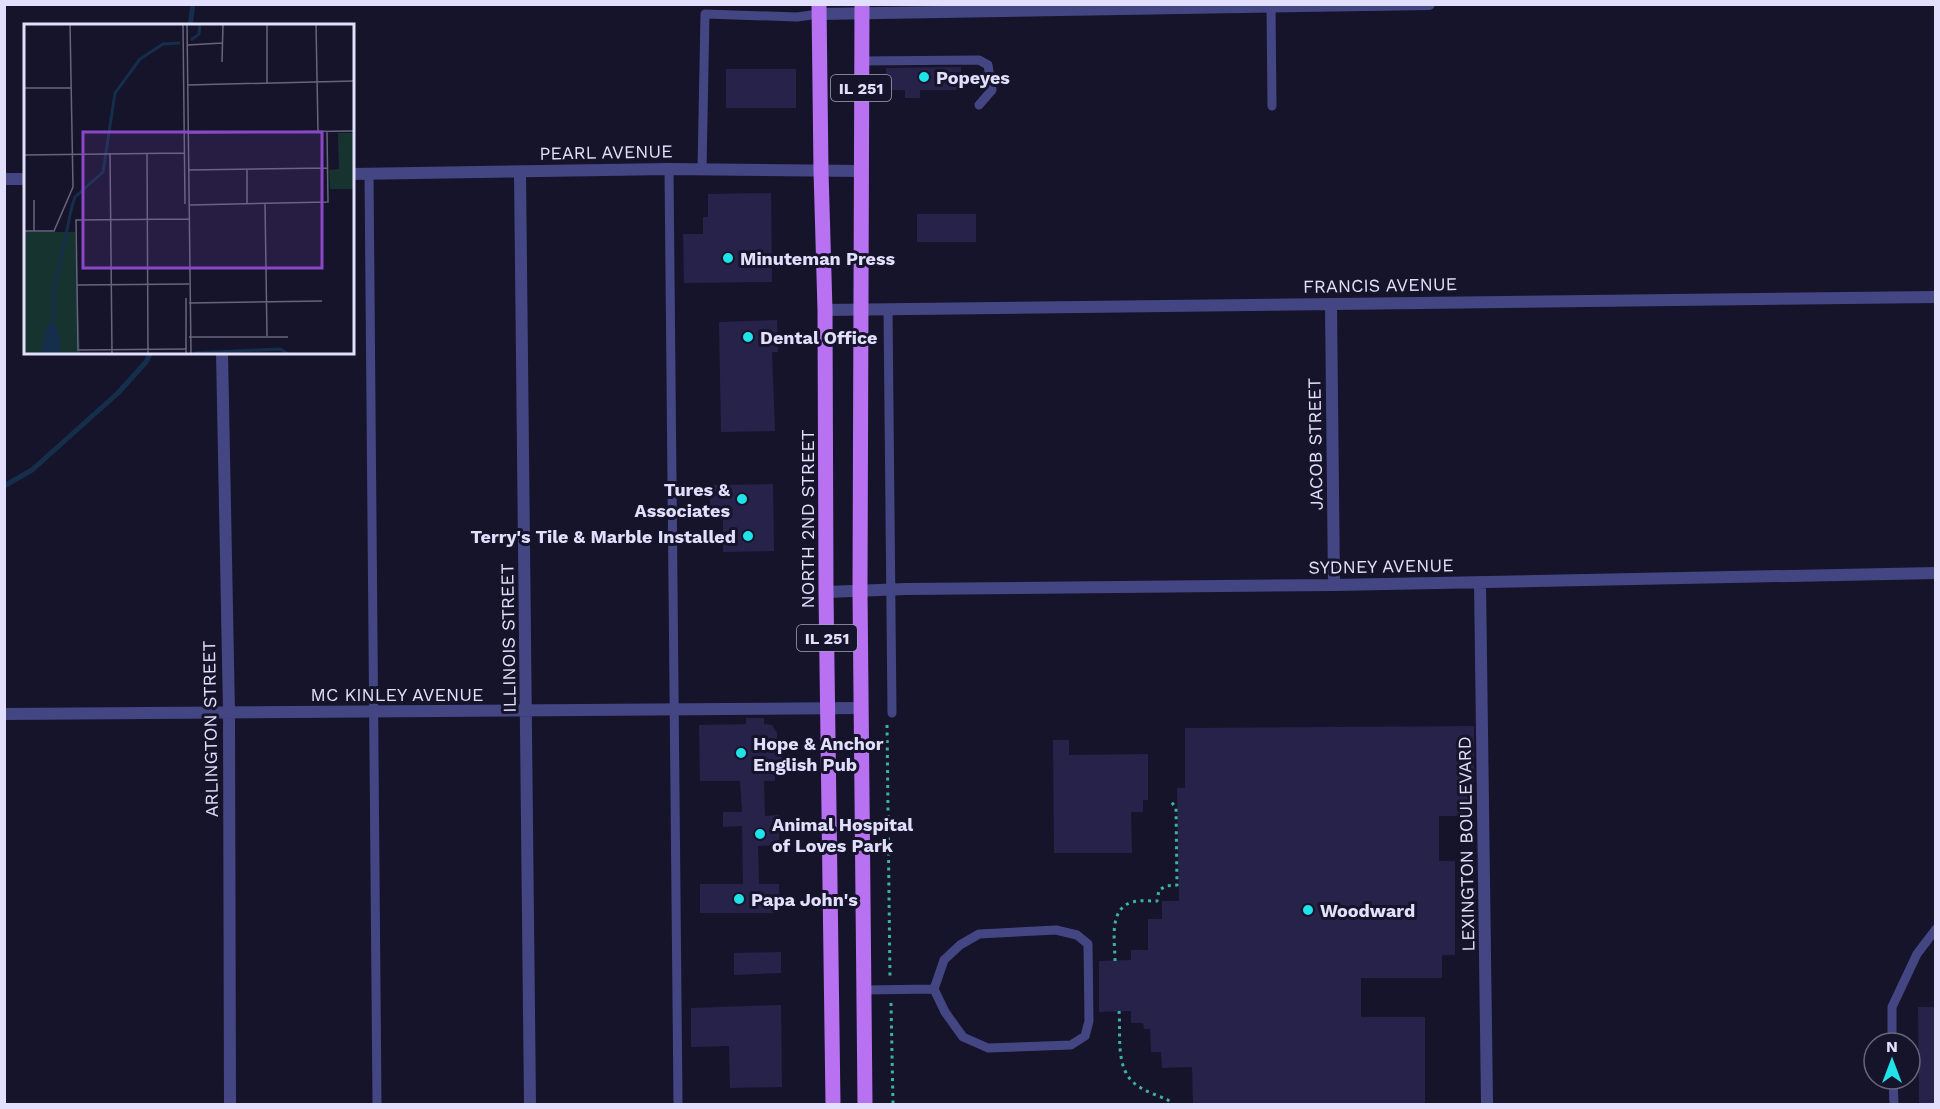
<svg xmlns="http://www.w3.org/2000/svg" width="1940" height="1109" font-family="'Work Sans',sans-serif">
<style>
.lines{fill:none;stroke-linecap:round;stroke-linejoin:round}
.stream{stroke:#152e4c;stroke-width:5}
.building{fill:#272249}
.path{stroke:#3eb2a2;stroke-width:3;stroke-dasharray:3 4.5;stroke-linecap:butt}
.service{stroke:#444684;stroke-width:9}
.minor{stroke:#444684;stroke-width:12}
.primary{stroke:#b872f1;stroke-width:15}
.poi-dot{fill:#1fe3e8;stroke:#16142a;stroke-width:2}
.labels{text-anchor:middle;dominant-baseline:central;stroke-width:6;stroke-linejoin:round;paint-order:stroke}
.shield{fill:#16142a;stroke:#a4a2bd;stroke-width:1.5}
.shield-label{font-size:16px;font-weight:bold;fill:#e1dffc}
.poi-label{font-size:18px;font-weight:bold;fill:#e1dffc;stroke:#16142a;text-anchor:start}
.street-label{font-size:18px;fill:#e1dffc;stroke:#16142a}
.inset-river{fill:none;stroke:#152e4c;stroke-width:3}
.inset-road{fill:none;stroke:#67657e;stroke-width:1.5}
.view{fill:#8a47c8;fill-opacity:0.15;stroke:#8a47c8;stroke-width:3}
.inset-edge{fill:none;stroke:#e1dffc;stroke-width:3}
</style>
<rect width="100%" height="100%" fill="#16142a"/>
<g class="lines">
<path class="stream" d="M190 26 193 4
M4 486 32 470 118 393 146 362 151 352"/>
</g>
<path class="building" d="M961 67V90H920V98H905V90H887L886 68Z
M726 69H796V108H726Z
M771 193 772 282 684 283 683 234H703V217H708V194Z
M917 214H976V242H917Z
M777 320 778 352H772L775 431 721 432 719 322Z
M773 484 774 551 723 552V513H710V485Z
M746 718H764V724L772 725 777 733V750L782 753V760H785L784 774H775V781H764L765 816 779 815V845L758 846 759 884H779V913H700V884H743L742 826 723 827V812H742L740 781H700L699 725 746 724Z
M1474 726V816H1439V861H1455V955H1442V978H1361V1017H1425V1104H1193L1192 1067 1162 1068 1161 1052H1151L1150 1029H1144L1143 1023H1131V1011L1099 1012V961L1131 960V950H1148V919H1162V901H1179L1177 788H1185V728Z
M1053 740H1069V755L1148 754V800H1143V812H1131L1132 853H1054Z
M781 952V973L734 975V953Z
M781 1005 782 1087 730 1088 729 1046 691 1047V1008Z
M1918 1007H1935V1104H1919Z"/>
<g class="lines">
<path class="path" d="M887 725 890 979
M1115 961C1115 941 1108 908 1133 902 1140 900 1149 901 1157 901L1159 890 1166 886 1177 885 1176 808 1170 800
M891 1003 893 1104
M1119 1011C1121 1033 1115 1067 1134 1083 1143 1091 1157 1095 1168 1100L1172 1104"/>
<path class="service" d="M1271 7 1272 106
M861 61 979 60 988 65 992 90 979 105
M669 169 678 1104
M702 169 705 14 797 17 819 14
M369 173 377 1104
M888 310 892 713
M864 990 934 989 945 1012 963 1037 988 1048 1071 1045 1085 1036 1089 1021 1088 944 1077 935 1056 930 979 934 960 945 944 960 934 989
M1892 1043V1007L1917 954 1936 929
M1893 1079 1894 1104"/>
<path class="minor" d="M819 14 1429 4
M520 172 530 1104
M352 174 669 169 861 171
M4 179H26
M1331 304 1334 585
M825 310 1936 297
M222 352 229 712 230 1104
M1480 582 1487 1104
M826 592 906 589 1334 585 1936 573
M4 714 861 708"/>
<path class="primary" d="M819 4 821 171 825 310 826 592 833 1104
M862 4 860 591 865 1104"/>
</g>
<g class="poi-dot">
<circle cx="924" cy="77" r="6"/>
<circle cx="728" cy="258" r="6"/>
<circle cx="748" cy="337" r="6"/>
<circle cx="742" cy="499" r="6"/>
<circle cx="748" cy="536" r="6"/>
<circle cx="741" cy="753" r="6"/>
<circle cx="760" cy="834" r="6"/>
<circle cx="739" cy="899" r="6"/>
<circle cx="1308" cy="910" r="6"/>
</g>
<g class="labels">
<g class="shield">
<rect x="831" y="75" width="60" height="26" rx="4.5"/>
<rect x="797" y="625" width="60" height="26" rx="4.5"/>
</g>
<g class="shield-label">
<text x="861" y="88">IL 251</text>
<text x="827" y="638">IL 251</text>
</g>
<g class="poi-label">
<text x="936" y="77">Popeyes</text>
<text x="740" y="258">Minuteman Press</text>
<text x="760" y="337">Dental Office</text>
<text x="730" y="489" text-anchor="end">Tures &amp;<tspan x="730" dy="21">Associates</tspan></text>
<text x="736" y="536" text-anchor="end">Terry's Tile &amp; Marble Installed</text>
<text x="753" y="743">Hope &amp; Anchor<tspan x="753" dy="21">English Pub</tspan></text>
<text x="772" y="824">Animal Hospital<tspan x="772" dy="21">of Loves Park</tspan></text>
<text x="751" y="899">Papa John's</text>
<text x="1320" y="910">Woodward</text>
</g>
<g class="street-label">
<text transform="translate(606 152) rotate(-1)">PEARL AVENUE</text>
<text transform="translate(1380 285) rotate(-1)">FRANCIS AVENUE</text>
<text transform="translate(1315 444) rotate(-91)">JACOB STREET</text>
<text transform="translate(807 519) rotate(-90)">NORTH 2ND STREET</text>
<text transform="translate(1381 566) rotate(-1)">SYDNEY AVENUE</text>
<text transform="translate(508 638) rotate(-91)">ILLINOIS STREET</text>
<text x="397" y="694">MC KINLEY AVENUE</text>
<text transform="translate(210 729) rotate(-91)">ARLINGTON STREET</text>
<text transform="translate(1466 844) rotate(-91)">LEXINGTON BOULEVARD</text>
</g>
</g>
<g transform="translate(24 24)">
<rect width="330" height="330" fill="#16142a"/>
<path d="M314 109H330V165H306L305 146 315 145ZM0 208H51L56 330H0Z" fill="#173330"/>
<path d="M29 295 37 317 34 330H11L17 328 22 305Z" fill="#152e4c"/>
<path class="inset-river" d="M167 16 175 10 176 0M29 295 30 267 48 182 51 173 79 148 91 69 116 35 139 20 156 19M170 329 256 325 264 330"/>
<path class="inset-road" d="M159 0 161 180M163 0 167 330M292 0 294 107M164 21 198 19M198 38 199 0M243 59V0M163 61 330 57M0 64H47M163 109 330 107M86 129 88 330M123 129 124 330M0 131 161 129M223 145V180M164 146 303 144M10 176V207M241 179 243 312M166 181 304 178 303 107M0 207H30L49 163 46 0M53 261 165 260M162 274V330M165 279 298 277M165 313H264M163 325 54 326 52 196 165 195"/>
<path class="view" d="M59 108H298V244H59Z"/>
<rect width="330" height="330" class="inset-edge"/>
</g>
<rect width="1940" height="1109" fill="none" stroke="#e1dffc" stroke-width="12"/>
<g transform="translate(1892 1061)"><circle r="28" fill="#16142a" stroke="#67657e" stroke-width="1.5"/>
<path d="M0-4.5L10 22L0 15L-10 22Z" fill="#1fe3e8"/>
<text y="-9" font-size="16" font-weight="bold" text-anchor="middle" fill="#e1dffc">N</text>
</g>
</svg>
